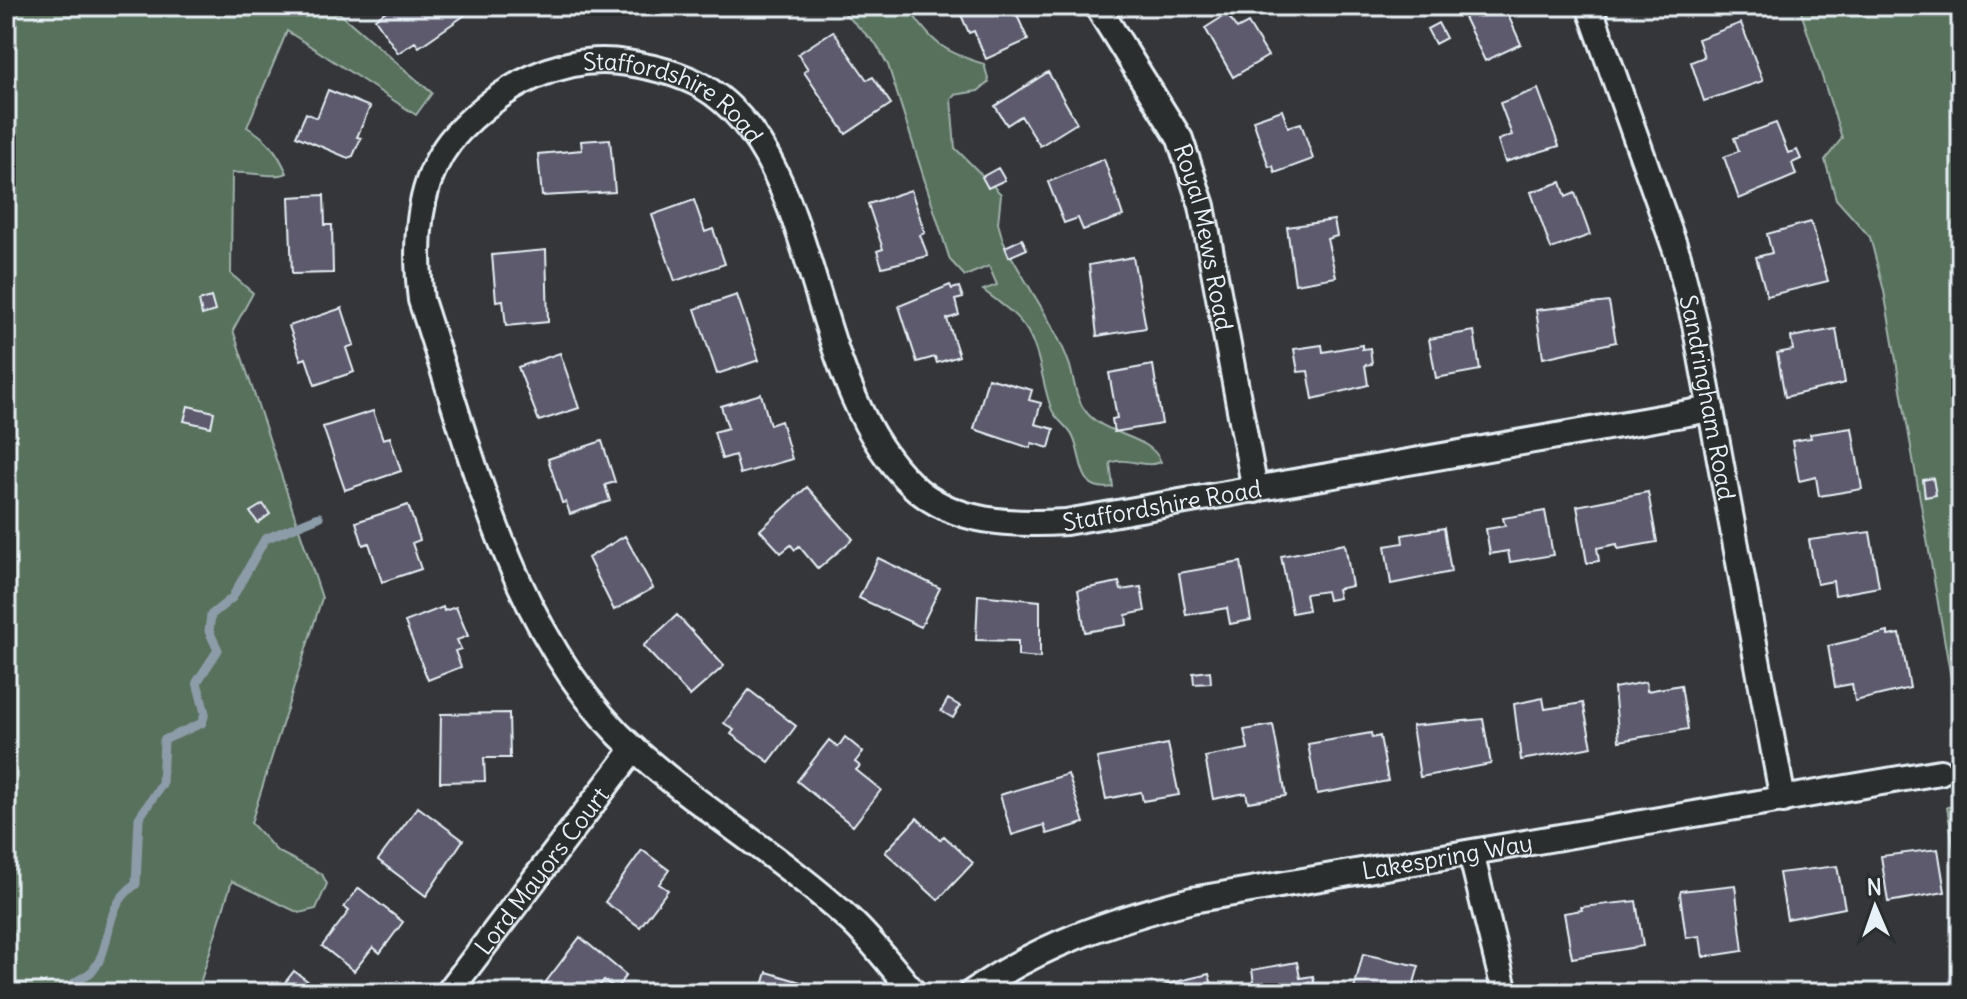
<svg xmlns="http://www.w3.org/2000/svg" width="1967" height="999" font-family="Delius,sans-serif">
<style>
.green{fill:#59715d;stroke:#a0b1aa;stroke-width:2}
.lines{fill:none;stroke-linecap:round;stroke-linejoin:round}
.stream{stroke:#8c9ca8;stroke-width:9}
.building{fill:#5c5a6c;stroke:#e8f1f8;stroke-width:2}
.minor-casing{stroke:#e8f1f8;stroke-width:30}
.minor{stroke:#2a2d2e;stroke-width:24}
.labels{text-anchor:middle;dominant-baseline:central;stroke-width:7;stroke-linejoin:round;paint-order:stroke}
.street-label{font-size:24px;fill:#e8f1f8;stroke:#2a2d2e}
</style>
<rect width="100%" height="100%" fill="#34363a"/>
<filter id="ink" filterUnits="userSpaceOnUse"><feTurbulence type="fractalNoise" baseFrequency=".0125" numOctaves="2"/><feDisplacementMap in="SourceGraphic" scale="16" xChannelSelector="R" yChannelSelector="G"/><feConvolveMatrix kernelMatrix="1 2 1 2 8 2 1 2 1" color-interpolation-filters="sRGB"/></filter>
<g filter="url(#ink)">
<path class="green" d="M6 6H331L432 93 416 115 287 31 247 127C268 139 277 151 287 173 275 179 249 171 232 173L231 274 253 293 233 330 322 598 251 823 277 851 322 874 327 884 316 909 299 913 232 881 197 993H6Z
M837 6H907C933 43 941 51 984 64L989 82 978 91 954 95 951 99 955 148 1001 194 998 223 1003 241C1023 280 1056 325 1070 366 1075 384 1076 404 1091 417 1111 436 1152 437 1161 462 1144 469 1127 456 1110 463L1113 487C1077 493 1084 460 1073 437 1068 426 1055 420 1051 408 1042 383 1041 356 1028 332 1017 314 1000 303 983 290L997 285 989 266 965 276 950 260 888 65 876 44Z
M1799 6H1961V736L1884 291 1870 237 1836 199 1825 160 1842 138Z
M1961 805V890L1947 807Z
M1961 981V993H1887Z"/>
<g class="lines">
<path class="stream" d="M65 993C72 980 86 979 94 969 114 943 101 909 136 884L139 818 162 784 164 740 202 723 205 713 197 682 218 650 209 631 211 615 232 598 265 539 319 517"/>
</g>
<path class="building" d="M393 6H478L419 47 415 42 398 53 375 19Z
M957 6H1013L1028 40 986 59 974 31 969 33Z
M1472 6H1504L1521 44 1485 61 1461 11Z
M1227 14 1237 29 1248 23 1268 56 1233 77 1205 28Z
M1438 23 1446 38 1435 44 1427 29Z
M1741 23 1763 81 1704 101 1691 62 1704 57 1698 39Z
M833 31 867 80 873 77 891 104 846 134 804 72 808 69 798 54Z
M1048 72 1077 123 1040 146 1021 116 1007 125 995 106Z
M1538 89 1559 146 1505 162 1498 140 1512 135 1500 103Z
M328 90 370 107 357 137 361 138 353 156 348 158 296 136 306 113 317 118Z
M1282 110 1288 127 1301 123 1313 159 1275 173 1273 166 1269 167 1253 120Z
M1776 123 1788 153 1797 150 1801 159 1792 163 1796 175 1739 199 1724 157 1739 151 1734 138Z
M610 139 615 192 542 196 538 154 582 150 581 141Z
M1104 159 1123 216 1083 230 1078 218 1064 223 1048 182Z
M998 168 1005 180 988 188 982 177Z
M1561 182 1566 197 1575 193 1590 235 1551 249 1531 192Z
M911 190 925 233 920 235 928 256 882 267 877 251 883 249 868 204Z
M324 195 325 225H332L333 273 292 274 289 197Z
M694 200 705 232 713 229 725 264 675 281 652 215Z
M1334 220 1337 236 1327 239 1336 277 1295 284 1287 227Z
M1811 222 1828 281 1767 296 1756 257 1772 253 1767 234Z
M1022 239 1027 249 1009 257 1005 247Z
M546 250 548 322 506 326 503 300 496 301 492 255Z
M1133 257 1146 328 1097 336 1089 265Z
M950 285 952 289 959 287 963 298 955 300 959 315 947 319 959 356 937 363 935 357 917 362 899 306Z
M737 295 759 360 717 374 695 309Z
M211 297 215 311 202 315 199 301Z
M1609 302 1616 342 1543 358 1536 310Z
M342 308 354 345 346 348 354 372 315 385 306 358 301 360 289 326Z
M1836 329 1845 383 1785 397 1777 353 1793 350 1791 337Z
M1474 331 1480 370 1436 378 1429 339Z
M1322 345 1323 352 1362 345V349L1370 348 1372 364 1365 365 1368 385 1313 399 1308 371 1298 372 1294 349Z
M560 353 579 408 539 421 518 367Z
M1153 365 1162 424 1114 432 1112 419 1117 418 1109 373Z
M988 378 1032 390 1029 400 1041 403 1035 424 1054 429 1049 448 1032 443 1030 448 974 429Z
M761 394 770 425 781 421 792 459 740 474 735 455 722 459 714 432 728 428 721 406Z
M188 406 214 412 211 427 184 421Z
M373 411 383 439 390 437 401 471 345 490 323 427Z
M1852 428 1862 489 1819 496 1816 477 1799 481 1792 441 1811 438 1810 434Z
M602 441 615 482 605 485 610 501 570 514 566 502 562 503 548 459Z
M1933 478 1936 495 1925 497 1923 480Z
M807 487 853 539 818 569 799 546 795 550 791 545 781 553 760 530Z
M1648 492 1657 542 1618 549 1617 544 1597 548 1599 561 1587 563 1577 506Z
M263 504 270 514 258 523 250 512Z
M408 505 420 540 412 543 421 569 382 582 369 543 363 545 356 522Z
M1545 511 1553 555 1510 562 1508 551 1490 554 1486 529 1505 526 1503 518Z
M1444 528 1451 572 1391 584 1385 546 1403 543 1402 535Z
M1870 532 1879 587 1835 595 1833 581 1817 584 1809 540Z
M625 536 653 588 614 610 588 558Z
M1345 544 1352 586 1337 589 1339 598 1328 600 1326 591 1305 594 1308 610 1292 613 1281 556Z
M878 558 940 588 921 627 859 598Z
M1241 562 1251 620 1230 624 1227 608 1186 615 1179 573Z
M1119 582 1121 590 1141 587 1145 611 1126 615 1127 625 1085 632 1078 590Z
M978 595 1040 601V658L1018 656V641L976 640Z
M443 607 444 611 456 607 468 636 457 640 461 649 455 651 461 667 428 680 405 622Z
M677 615 724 666 690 696 643 646Z
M1888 632V636L1900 634 1910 688 1855 701 1852 684 1835 687 1828 646Z
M1210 671 1211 683 1194 684 1193 673Z
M1646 682 1647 691 1681 685 1688 729 1619 741 1614 688Z
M749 690 796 726 769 762 731 734 734 730 724 723Z
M1543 698 1545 709 1583 703 1592 747 1521 760 1514 704Z
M948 699 960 706 953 718 941 711Z
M509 713 510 758H484L485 781 440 782 441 714Z
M1483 719 1491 764 1420 777 1412 726Z
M1273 725 1286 796 1248 802 1246 793 1213 799 1205 757 1248 749 1244 730Z
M1371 733 1372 738 1380 736 1388 781 1317 794 1308 744Z
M845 737 863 752 855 762 860 766 856 770 881 790 853 826 797 781 829 740 838 747Z
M1168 744 1179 795 1143 801 1141 792 1106 799 1097 758Z
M1068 774 1084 823 1047 834 1044 825 1012 835 1000 795Z
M418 807 463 840 426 896 378 860Z
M917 818 940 840 944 836 973 863 938 900 885 852Z
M1938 849 1945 892 1888 902 1881 856Z
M642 850 669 870 659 884 668 890 640 927 605 902Z
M1837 866 1845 908 1787 919 1779 873Z
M1735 885 1743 951 1703 957 1700 936 1686 938 1680 894 1681 891Z
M359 888 403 922 380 953 373 947 354 971 322 946 349 911 344 907Z
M1636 901 1643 946 1572 958 1564 913 1582 910 1581 907Z
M580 937 626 975 616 989 604 980 594 993H558L545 983Z
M1363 954 1419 966 1411 993H1353Z
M1297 962 1300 978 1313 976 1316 993H1260L1259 989H1255L1252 970Z
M294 971 324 993H277Z
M767 972 807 984 804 993H761Z
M1209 974 1214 993H1156L1155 990 1175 982Z"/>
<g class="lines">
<defs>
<g id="minor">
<path id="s1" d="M1097 6 1180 139 1202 206 1255 490"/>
<path id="s2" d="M1589 6 1678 256 1695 324 1783 800"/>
<path d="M1471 853 1505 993"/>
<path id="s3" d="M448 993 634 749"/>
<path id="s4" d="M914 993C893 969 873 941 850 920 783 858 703 811 635 750 513 640 471 451 421 300 414 242 416 174 460 130 503 86 563 52 627 63 653 67 679 73 702 86 824 157 804 384 912 485 953 524 1013 525 1066 522L1711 409"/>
<path id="s5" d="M971 993C1039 945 1113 920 1192 900L1940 772"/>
</g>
</defs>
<use href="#minor" class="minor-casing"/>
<use href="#minor" class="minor"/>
</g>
</g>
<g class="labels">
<g class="street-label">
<text stroke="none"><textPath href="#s4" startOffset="1300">Staffordshire Road</textPath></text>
<text stroke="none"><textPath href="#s1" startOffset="258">Royal Mews Road</textPath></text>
<text stroke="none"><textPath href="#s2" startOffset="410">Sandringham Road</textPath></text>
<text stroke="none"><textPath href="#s4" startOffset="2042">Staffordshire Road</textPath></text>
<text stroke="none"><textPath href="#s5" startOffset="500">Lakespring Way</textPath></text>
<text stroke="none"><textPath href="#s3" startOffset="154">Lord Mayors Court</textPath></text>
</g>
</g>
<rect width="1967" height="999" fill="none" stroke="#2a2d2e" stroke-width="32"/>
<rect x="16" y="16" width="1935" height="967" fill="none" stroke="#e8f1f8" stroke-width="3" filter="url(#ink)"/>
<g transform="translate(1875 907) rotate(358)" stroke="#2a2d2e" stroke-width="6" paint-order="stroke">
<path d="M0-6L14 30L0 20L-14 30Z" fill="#e8f1f8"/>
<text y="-12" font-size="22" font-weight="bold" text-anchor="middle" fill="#e8f1f8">N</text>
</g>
</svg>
